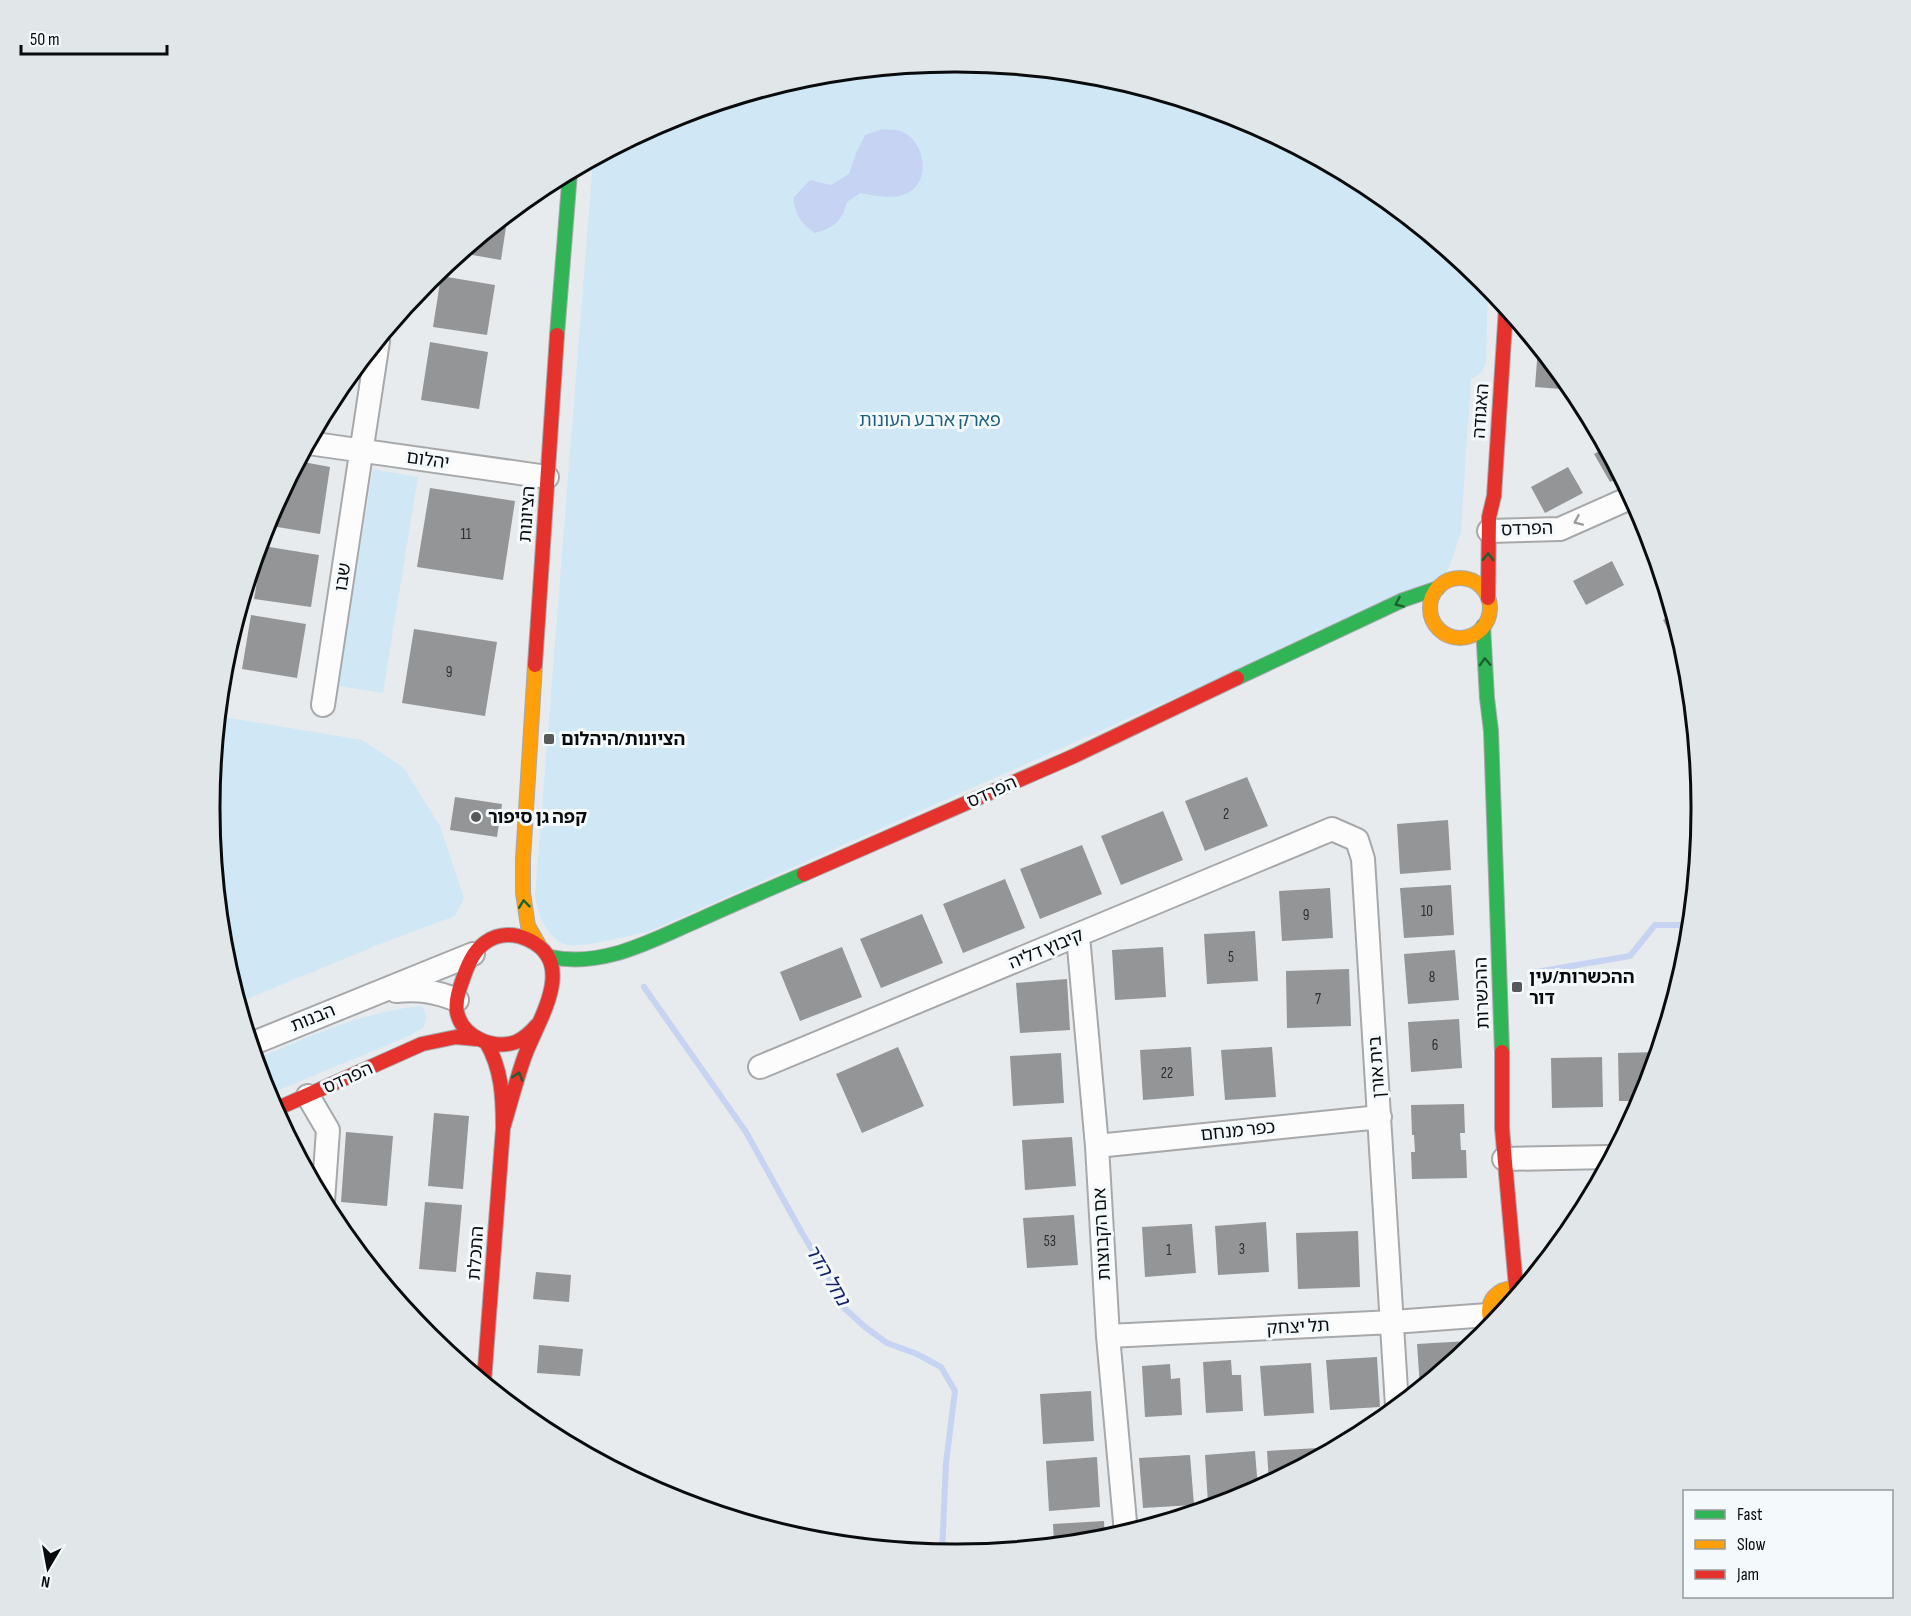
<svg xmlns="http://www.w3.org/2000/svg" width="1911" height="1616" font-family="'Sofia Sans Condensed','Noto Sans Hebrew',sans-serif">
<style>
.green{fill:#d0e8f5}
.water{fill:#c6d3f2}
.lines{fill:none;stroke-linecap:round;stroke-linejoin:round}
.stream{stroke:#c6d3f2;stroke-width:6}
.building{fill:#939597}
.street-casing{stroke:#a7a8aa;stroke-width:26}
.fast-casing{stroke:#a7a8aa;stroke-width:16}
.slow-casing{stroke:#a7a8aa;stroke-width:16}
.jam-casing{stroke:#a7a8aa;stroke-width:16}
.street{stroke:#fcfcfc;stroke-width:22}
.fast{stroke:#30b455;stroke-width:14}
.slow{stroke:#ff9f0a;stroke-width:14}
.jam{stroke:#e5322d;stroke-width:14}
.oneway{stroke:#9b9c9c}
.oneway2{stroke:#1d6030}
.poi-dot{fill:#58595b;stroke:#f4f9fc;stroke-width:2}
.labels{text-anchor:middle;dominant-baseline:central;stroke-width:6;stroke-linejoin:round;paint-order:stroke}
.number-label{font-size:15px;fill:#2c2e2f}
.street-label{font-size:18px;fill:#0a0b0c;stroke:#f4f9fc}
.park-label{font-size:18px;fill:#1d5f7e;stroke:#f4f9fc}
.poi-label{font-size:18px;font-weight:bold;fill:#0a0b0c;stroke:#f4f9fc;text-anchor:start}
.water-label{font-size:20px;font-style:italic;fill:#131f6e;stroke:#f4f9fc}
.rim{fill:none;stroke:#0a0b0c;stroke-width:3}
</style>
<rect width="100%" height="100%" fill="#e8ebed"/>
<path class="green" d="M956 62 1101 76 1241 118 1371 187 1484 280 1488 286 1486 363C1483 371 1479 377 1471 378L1461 532 1450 566 1442 579 648 932C630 935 584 948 568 945 561 944 553 938 549 932 541 922 538 909 535 897L593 159 670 118 810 76Z
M373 469 418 477 383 693 338 686Z
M218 716 362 740 404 768 440 826 464 898 455 916 380 944 238 1003 223 953 209 808Z
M422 1006 427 1017 423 1028 409 1036 267 1095 255 1059C309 1037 363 1011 422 1006Z"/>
<path class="water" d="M882 129C888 130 896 129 901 131 923 140 932 176 911 191 896 201 876 196 860 193L847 202C842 221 834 228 815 233 800 223 796 215 793 198L810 180 831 185 849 174 856 153 865 135Z"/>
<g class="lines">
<path class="stream" d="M1536 972 1630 956 1655 925H1690
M644 987 746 1132 802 1233 832 1283 841 1305 865 1327 887 1343 917 1354 941 1367 955 1391 946 1463 942 1553"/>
</g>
<path class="building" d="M508 214 501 260 461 253 463 251Z
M441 276 495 285 487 335 433 327Z
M430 342 488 352 479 409 421 400Z
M1538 347 1574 390 1535 387Z
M342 384 339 404 330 403 335 393Z
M1605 448 1621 477 1610 482 1594 454Z
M298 461 330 467 320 534 265 525Z
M1568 467 1583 493 1545 513 1531 487Z
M430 488 515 501 503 580 417 567Z
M263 546 319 555 311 607 254 599Z
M1612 561 1624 585 1586 605 1573 581Z
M1673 614 1682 643 1676 645 1663 620Z
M251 615 306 624 297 678 242 669Z
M414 629 497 642 485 716 402 703Z
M1247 777 1268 826 1205 851 1185 801Z
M455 797 502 804 497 837 450 830Z
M1163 811 1183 860 1121 885 1101 836Z
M1448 820 1451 870 1400 874 1397 824Z
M1082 845 1102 894 1040 919 1020 869Z
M1005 879 1025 928 963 953 943 904Z
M1451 885 1454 935 1404 938 1400 888Z
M1330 888 1333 938 1282 941 1279 891Z
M922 914 943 963 881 988 860 939Z
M1255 931 1258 981 1207 984 1204 934Z
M842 947 862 997 800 1021 780 972Z
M1163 947 1166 997 1115 1000 1112 950Z
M1455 950 1459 1000 1408 1004 1404 954Z
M1349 969 1351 1026 1287 1028 1286 971Z
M1067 979 1070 1030 1020 1033 1016 983Z
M1459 1019 1462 1068 1411 1072 1408 1022Z
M898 1047 924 1106 862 1133 836 1074Z
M1191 1047 1194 1096 1143 1100 1140 1050Z
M1272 1047 1276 1097 1225 1100 1221 1050Z
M1658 1052 1641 1101H1619L1618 1053Z
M1061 1053 1064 1103 1013 1106 1010 1056Z
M1602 1057 1603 1107 1552 1108 1551 1058Z
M1464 1104 1465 1133H1460L1461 1150H1466L1467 1178 1412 1179 1411 1152H1415L1414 1135H1412L1411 1105Z
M434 1113 469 1116 463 1189 428 1186Z
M346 1132 393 1136 387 1206 341 1202Z
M1072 1137 1076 1186 1025 1190 1022 1140Z
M425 1202 462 1205 456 1272 419 1269Z
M1074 1215 1078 1265 1027 1268 1023 1218Z
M1266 1222 1269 1272 1218 1275 1215 1226Z
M1192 1224 1196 1273 1145 1277 1142 1227Z
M1358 1231 1360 1287 1298 1289 1296 1233Z
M536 1272 571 1275 569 1302 533 1299Z
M1468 1341V1348L1420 1388 1417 1344Z
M539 1345 583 1349 580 1376 537 1373Z
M1377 1357 1380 1407 1330 1410 1326 1360Z
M1231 1360 1232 1375H1241L1243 1411 1206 1413 1203 1362Z
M1311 1363 1314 1413 1264 1416 1260 1366Z
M1170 1364 1171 1379 1180 1378 1182 1415 1145 1417 1142 1366Z
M1091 1391 1094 1441 1043 1444 1040 1394Z
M1318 1448 1319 1456 1269 1483 1267 1451Z
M1255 1451 1258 1489 1241 1498 1222 1504H1208L1205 1455Z
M1190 1455 1194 1505 1143 1508 1139 1458Z
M1097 1457 1100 1507 1049 1511 1046 1461Z
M1104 1521 1105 1539 1054 1545 1053 1524Z"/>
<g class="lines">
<defs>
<path id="street" d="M308 443 547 477
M1489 531 1560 529 1632 497
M323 705 378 341
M1078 936 1097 1146 1108 1336 1126 1533
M396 991C419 989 435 991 457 1000
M251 1044 473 954
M760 1067 1332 829 1357 840 1363 859 1397 1406
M308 1096 328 1130 323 1201
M1097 1146 1380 1117
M1504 1159 1611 1157
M1108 1336 1393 1322 1488 1315"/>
<path id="fast" d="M557 335 570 172
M1483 626 1487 698 1491 731 1502 1052
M1237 678 1403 600 1438 588
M551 957C604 968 652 940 699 920 734 904 769 889 804 874"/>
<path id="slow" d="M1430 608a30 30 0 1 1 60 0a30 30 0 1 1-60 0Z
M535 665 523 859V893L528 926 539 945
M1492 1325C1483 1301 1497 1285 1522 1289"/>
<path id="jam" d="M1488 598 1489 517 1494 496 1506 307
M535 665 557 335
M804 874 1074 756 1237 678
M1502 1052V1128L1516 1287
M274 1110 422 1044 456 1037 477 1039
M503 1128C510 1105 516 1081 524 1058 536 1023 579 964 529 940 515 933 499 933 486 942 474 950 468 964 464 976 460 987 455 1000 457 1012 462 1037 493 1050 516 1042 525 1038 531 1032 537 1025
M484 1382 503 1128C503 1098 502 1069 486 1042"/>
</defs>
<use href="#street" class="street-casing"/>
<use href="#fast" class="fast-casing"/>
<use href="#slow" class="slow-casing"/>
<use href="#jam" class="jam-casing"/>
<use href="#street" class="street"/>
<use href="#fast" class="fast"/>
<use href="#slow" class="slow"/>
<use href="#jam" class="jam"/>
</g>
<defs><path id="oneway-chevron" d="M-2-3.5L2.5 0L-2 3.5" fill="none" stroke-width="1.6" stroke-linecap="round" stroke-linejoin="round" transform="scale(1.5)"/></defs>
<use class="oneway" href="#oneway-chevron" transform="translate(1578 521) rotate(156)"/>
<g class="oneway2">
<use href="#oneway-chevron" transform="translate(1488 557) rotate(-89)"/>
<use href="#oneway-chevron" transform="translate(1399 603) rotate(156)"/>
<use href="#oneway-chevron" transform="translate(1485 662) rotate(-92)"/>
<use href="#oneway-chevron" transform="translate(524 904) rotate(-97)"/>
<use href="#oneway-chevron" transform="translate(518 1076) rotate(-73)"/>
</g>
<g class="poi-dot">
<rect x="543" y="733" width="12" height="12" rx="3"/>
<circle cx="476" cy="817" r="6"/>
<rect x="1511" y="981" width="12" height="12" rx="3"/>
</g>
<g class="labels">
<g class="number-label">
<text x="466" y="534">11</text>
<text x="449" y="672">9</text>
<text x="1226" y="814">2</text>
<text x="1427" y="911">10</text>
<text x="1306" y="915">9</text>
<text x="1231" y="957">5</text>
<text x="1432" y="977">8</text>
<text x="1318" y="999">7</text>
<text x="1435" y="1045">6</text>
<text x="1167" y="1073">22</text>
<text x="1050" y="1241">53</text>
<text x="1242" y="1249">3</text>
<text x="1169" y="1250">1</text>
</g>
<g class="street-label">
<text transform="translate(1481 411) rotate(-86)">האגודה</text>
<text transform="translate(428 460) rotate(8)">יהלום</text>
<text transform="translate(527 514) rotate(-86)">הציונות</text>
<text transform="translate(1527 529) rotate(-2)">הפרדס</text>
<text transform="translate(343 577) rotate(-81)">שבו</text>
<text transform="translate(992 792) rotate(-24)">הפרדס</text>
<text transform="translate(1046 949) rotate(-22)">קיבוץ דליה</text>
<text transform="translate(1482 993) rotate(-92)">ההכשרות</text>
<text transform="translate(313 1018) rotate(-22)">הבנות</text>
<text transform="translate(1377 1067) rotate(-94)">בית אורן</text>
<text transform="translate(348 1078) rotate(-24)">הפרדס</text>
<text transform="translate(1238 1131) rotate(-6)">כפר מנחם</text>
<text transform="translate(1102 1234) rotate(-93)">אם הקבוצות</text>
<text transform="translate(476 1253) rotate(-86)">התכלת</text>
<text transform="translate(1298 1327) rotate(-3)">תל יצחק</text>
</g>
<g class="park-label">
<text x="930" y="420">פארק ארבע העונות</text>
</g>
<g class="poi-label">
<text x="561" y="739">הציונות/היהלום</text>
<text x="488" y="817">קפה גן סיפור</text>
<text x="1529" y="977">ההכשרות/עין<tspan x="1529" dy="21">דור</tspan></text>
</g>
<g class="water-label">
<text transform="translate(827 1275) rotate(59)">נחל הדר</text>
</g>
</g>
<path d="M0 0H1911V1616H0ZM955 72H956A735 735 0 0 1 1691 807V809A735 735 0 0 1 956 1544H955A735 735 0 0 1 220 809V807A735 735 0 0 1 955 72Z" fill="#e1e6e9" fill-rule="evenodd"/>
<path class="rim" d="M955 72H956A735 735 0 0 1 1691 807V809A735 735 0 0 1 956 1544H955A735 735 0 0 1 220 809V807A735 735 0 0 1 955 72Z"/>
<rect x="1683" y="1490" width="210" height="108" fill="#f4f9fc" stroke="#969a9c" stroke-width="1.5"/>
<rect x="1695" y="1510" width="30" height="9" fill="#30b455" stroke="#969a9c" stroke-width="1.5"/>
<text x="1737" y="1520" font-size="18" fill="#0a0b0c">Fast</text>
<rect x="1695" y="1540" width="30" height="9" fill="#ff9f0a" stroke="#969a9c" stroke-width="1.5"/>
<text x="1737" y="1550" font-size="18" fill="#0a0b0c">Slow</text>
<rect x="1695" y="1570" width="30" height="9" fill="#e5322d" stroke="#969a9c" stroke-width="1.5"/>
<text x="1737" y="1580" font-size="18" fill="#0a0b0c">Jam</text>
<g transform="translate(48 1568) rotate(190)" stroke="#f4f9fc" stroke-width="4.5" paint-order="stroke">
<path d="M0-4.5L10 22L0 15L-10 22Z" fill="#0a0b0c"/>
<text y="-9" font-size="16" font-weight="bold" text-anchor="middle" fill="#0a0b0c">N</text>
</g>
<path d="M21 45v9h146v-9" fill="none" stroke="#0a0b0c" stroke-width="3"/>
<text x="30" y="45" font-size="18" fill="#0a0b0c" stroke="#f4f9fc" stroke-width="4.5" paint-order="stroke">50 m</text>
</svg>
